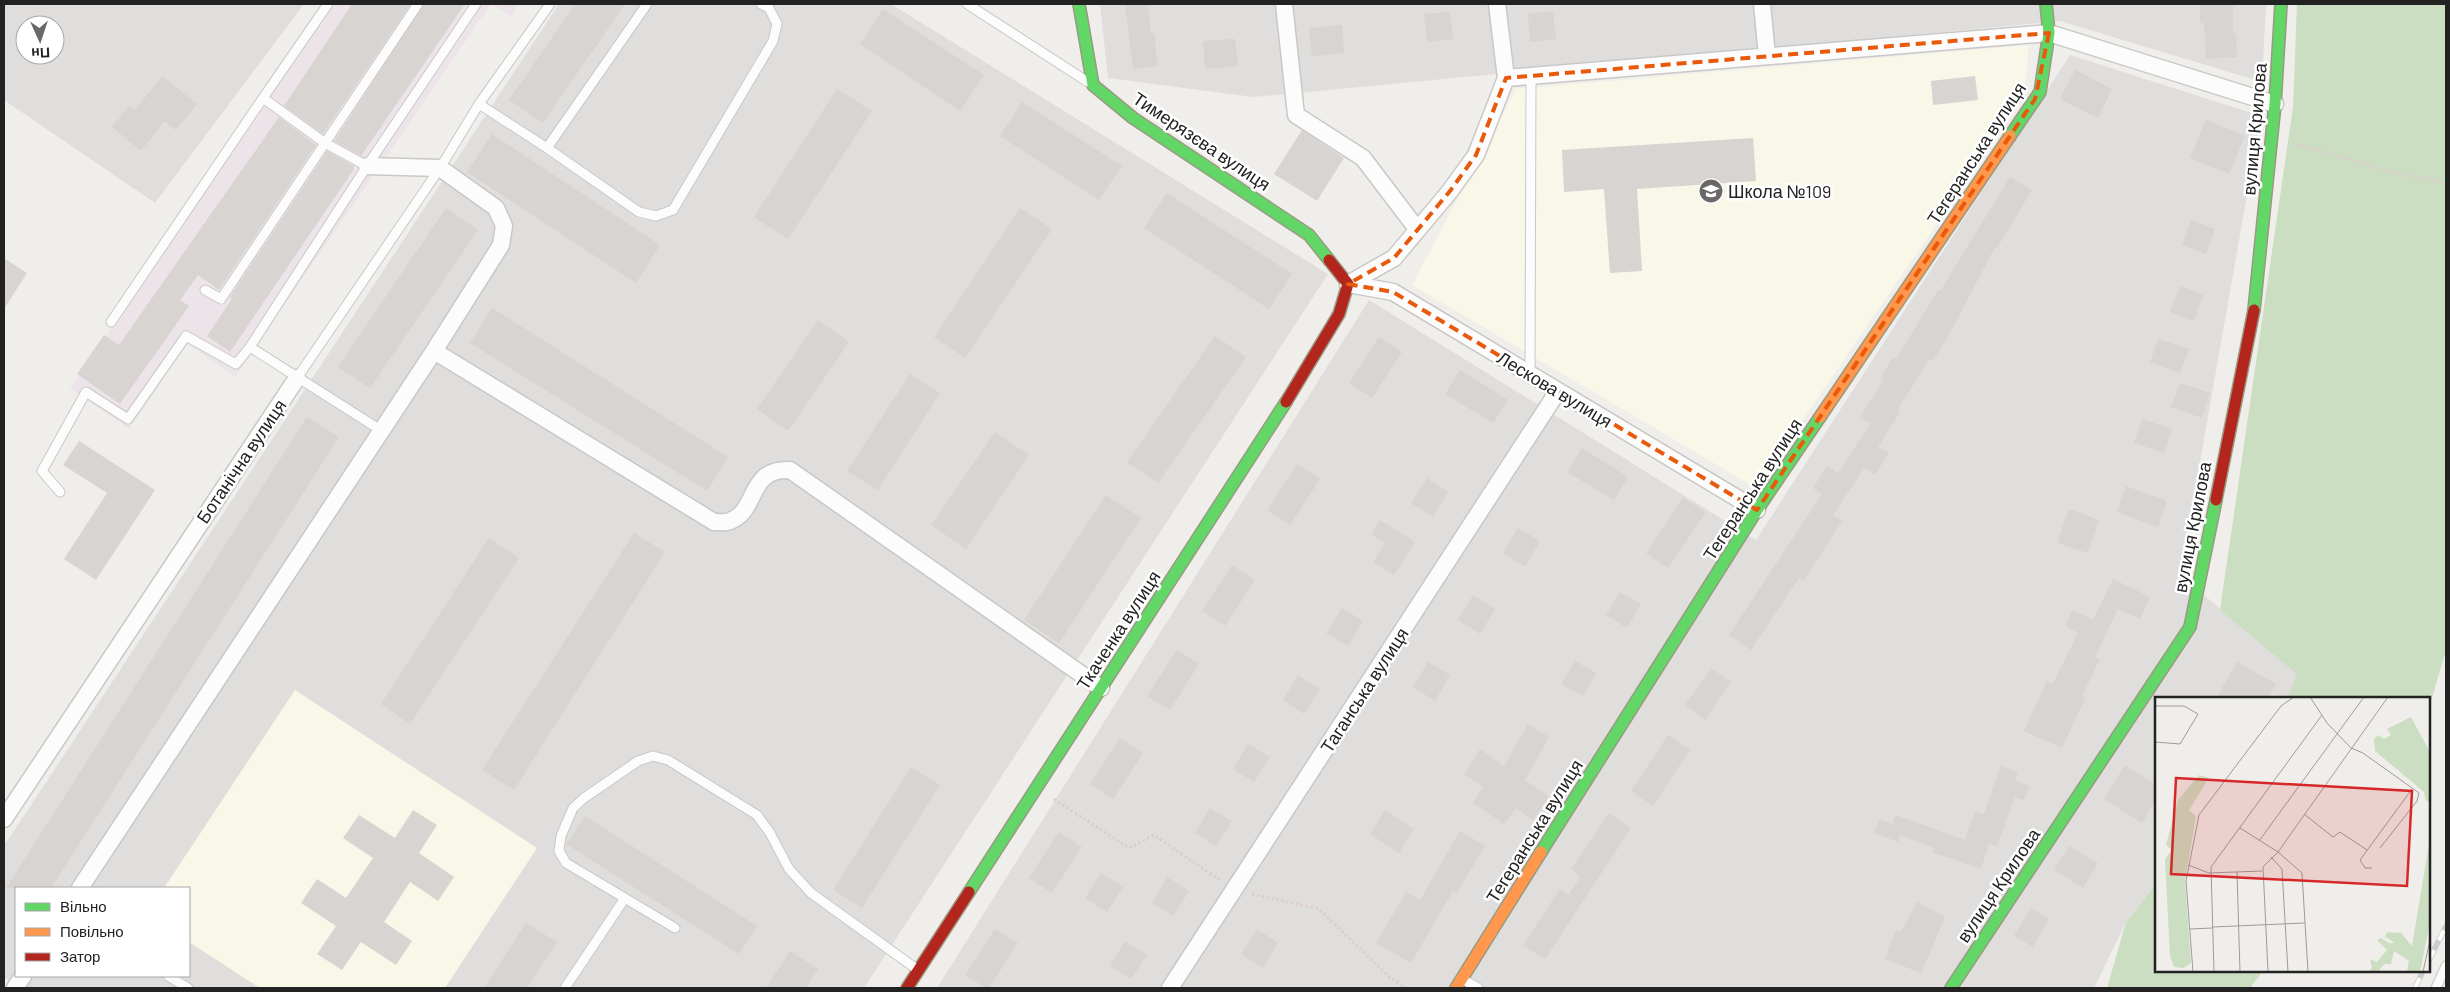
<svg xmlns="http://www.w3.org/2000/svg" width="2450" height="992" font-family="Barlow,sans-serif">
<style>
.residential{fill:#dfdedc;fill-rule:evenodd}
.industrial{fill:#ede4e9}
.education{fill:#f8f7e8}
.forest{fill:#cbdec1}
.building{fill:#d7d4d2}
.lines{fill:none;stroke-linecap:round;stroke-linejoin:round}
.lane-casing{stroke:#c9c8c7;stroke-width:11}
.street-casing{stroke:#c9c8c7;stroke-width:19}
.fast-casing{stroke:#999a82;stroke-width:14}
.slow-casing{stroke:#999a82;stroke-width:14}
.jam-casing{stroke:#999a82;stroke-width:14}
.path{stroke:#dccecd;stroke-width:3;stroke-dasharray:2.5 2.5;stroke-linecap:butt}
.lane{stroke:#fdfcfc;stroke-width:9}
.street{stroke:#fdfcfc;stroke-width:16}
.fast{stroke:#63d668;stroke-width:11}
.slow{stroke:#ff974d;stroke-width:11}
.jam{stroke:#b3261e;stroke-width:11}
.rail-casing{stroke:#ccc;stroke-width:5.5}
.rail{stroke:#fff;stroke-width:4;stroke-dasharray:11;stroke-linecap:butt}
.marked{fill:none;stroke:#e8590c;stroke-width:4;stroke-dasharray:10 6;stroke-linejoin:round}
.labels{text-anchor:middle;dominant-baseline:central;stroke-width:5;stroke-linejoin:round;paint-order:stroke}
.street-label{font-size:18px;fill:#222;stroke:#fff}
.poi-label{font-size:18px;fill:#222;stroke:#fff;text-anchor:start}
.inset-road{fill:none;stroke:#9e9c9b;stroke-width:1}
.view{fill:#d62828;fill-opacity:0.15;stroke:#d62828;stroke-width:2.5}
.inset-edge{fill:none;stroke:#222;stroke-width:2.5}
</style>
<rect width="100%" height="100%" fill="#f0eeeb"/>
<path class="residential" d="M4 4H304L155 203 4 100ZM25 25H55V55H25Z
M559 4H891L1328 274 864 988H21L4 977V846ZM16 888H189V976H16Z
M1100 4H2266L2262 82 2060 21 1253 97 1108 78Z
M2070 55 2261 116 2180 575 2298 674 2287 698H2156V884L2126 922 2094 988H937L1369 300 1756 540Z"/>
<path class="industrial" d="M335 4H491L235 377 187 344 129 429 70 388Z
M491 4H520L511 17Z"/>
<path class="education" d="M2029 45 2024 97 1756 488 1412 285 1516 89Z
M295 690 537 848 445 988H260L189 942V888H164Z"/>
<path class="forest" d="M2297 4H2446V650L2429 708V698H2287L2297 674 2220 610 2293 107Z
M2156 884V971H2263L2250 988H2107L2126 922Z"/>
<path class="building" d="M352 4H411L323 134 284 106Z
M424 4H465L361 156 334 141Z
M575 4H625L543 123 509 100Z
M1125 4H1148L1151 33H1154L1158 66 1133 69Z
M2200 4H2233V34L2236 33 2237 57 2206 59 2204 23H2200Z
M883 9 984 75 960 111 860 44Z
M1553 11 1556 39 1530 42 1528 14Z
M1450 12 1453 39 1427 42 1424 14Z
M1342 25 1344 53 1312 56 1309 28Z
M1235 39 1238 66 1205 69 1203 41Z
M2075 70 2112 89 2098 118 2060 99Z
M162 76 197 104 176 130 164 121 141 151 112 127 129 106 135 110Z
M1975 76 1978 100 1933 105 1931 81Z
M837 89 872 111 788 239 754 217Z
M1022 102 1122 166 1099 200 1000 136Z
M279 117 316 145 219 290 198 275 180 300 189 306 120 404 77 374 104 335 119 345Z
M2206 120 2245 136 2229 174 2190 158Z
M1302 130 1344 158 1317 201 1274 174Z
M492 134 660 245 636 283 467 172Z
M1753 138 1756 181 1637 189 1642 271 1610 273 1604 189 1564 192 1562 150Z
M327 151 354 166V169L230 352 207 336 232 299 230 297Z
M2010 177 2032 190 1997 248 1995 247 1947 339 1933 360 1930 359 1897 410 1900 412 1878 447 1889 453 1875 475 1864 468 1833 515 1842 521 1804 581 1799 578 1751 650 1729 635 1822 494 1813 488 1827 466 1838 473 1870 424 1860 417 1883 381 1880 379 1893 357 1896 359 1939 289 1941 290Z
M1167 193 1292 274 1269 309 1144 228Z
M446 208 478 230 370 388 338 367Z
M1020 208 1052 229 965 358 934 337Z
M2191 220 2215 229 2206 254 2182 245Z
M4 258 27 273 4 309Z
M2180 286 2203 295 2194 321 2170 312Z
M492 308 728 457 707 491 470 343Z
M818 320 849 342 788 431 757 409Z
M1215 336 1246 357 1158 483 1127 462Z
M1379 337 1402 352 1372 398 1349 383Z
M2158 339 2189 349 2180 373 2150 362Z
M1460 370 1508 400 1493 423 1445 394Z
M910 374 940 393 878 490 847 471Z
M2180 383 2210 393 2202 418 2171 407Z
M307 417 339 437 51 888H6Z
M2142 419 2172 429 2164 453 2134 443Z
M995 432 1029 455 966 549 931 525Z
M79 441 155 490 96 580 64 559 107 493 63 465Z
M1582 448 1628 477 1614 500 1567 472Z
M1297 464 1320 479 1290 525 1267 510Z
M1427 478 1448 492 1433 517 1411 503Z
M2126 486 2167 501 2158 527 2117 512Z
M1106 495 1141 518 1059 643 1024 620Z
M1683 498 1706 512 1668 568 1646 553Z
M2069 509 2099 520 2088 553 2057 543Z
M1380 520 1415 542 1394 575 1373 562 1385 543 1371 534Z
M1518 528 1540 541 1525 567 1503 553Z
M634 533 665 552 514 790 482 770Z
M489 538 519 558 410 724 381 704Z
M1232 565 1255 580 1225 626 1202 611Z
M2113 579 2150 597 2140 619 2118 609 2095 657 2100 659 2082 696 2085 698 2062 748 2024 731 2047 681 2053 683 2078 633 2065 626 2072 610 2093 620Z
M1620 592 1641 604 1627 628 1606 615Z
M1473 595 1495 609 1480 634 1458 620Z
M1342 608 1363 621 1348 646 1326 633Z
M1177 650 1199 664 1170 710 1147 696Z
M1575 661 1596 673 1583 696 1561 684Z
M1428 662 1450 675 1435 701 1413 687Z
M2237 662 2276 684 2268 698H2216Z
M1711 668 1731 682 1705 720 1685 705Z
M1298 675 1320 689 1304 714 1283 700Z
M1528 724 1549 737 1525 780 1549 797 1533 820 1516 808 1504 824 1473 803 1483 787 1464 774 1480 749 1504 766Z
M1668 735 1690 750 1653 806 1631 791Z
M1120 738 1143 753 1113 799 1090 784Z
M1248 744 1270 757 1254 782 1233 769Z
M2125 765 2156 785V800L2142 823 2104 799Z
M2001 766 2018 772 2015 780 2029 786 2024 800 2015 797 1997 846 1989 844 1981 869 1932 852 1934 848 1900 835 1898 842 1874 833 1879 819 1893 824 1896 815 1965 840 1975 811 1984 814Z
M911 767 940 785 862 908 833 890Z
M1210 808 1232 821 1216 846 1195 833Z
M413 810 437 825 419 853 454 877 438 901 410 882 384 922 412 941 396 965 361 942 342 970 317 954 336 926 301 903 317 879 346 898 373 858 343 838 359 815 395 838Z
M1385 810 1414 829 1399 853 1370 834Z
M1609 813 1631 828 1545 959 1523 945 1560 889 1569 895 1580 877 1571 869Z
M585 816 757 926 739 954 566 844Z
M1460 831 1485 846 1457 893 1453 891 1411 963 1376 943 1406 892 1420 900Z
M1059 832 1082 847 1052 893 1029 878Z
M2069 846 2098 863 2083 888 2054 870Z
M1101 873 1123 887 1107 912 1085 898Z
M1167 877 1189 891 1173 916 1152 903Z
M1917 902 1945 917 1921 973 1885 959 1896 930 1901 932Z
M2031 908 2049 919 2033 947 2014 936Z
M526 923 557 942 527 988H484Z
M995 929 1018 943 989 988H986L965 975Z
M1257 929 1278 943 1263 968 1241 954Z
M1125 941 1147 955 1131 979 1110 966Z
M790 951 818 969 806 988H766Z"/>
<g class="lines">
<defs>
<path id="lane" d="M328 4 263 98 325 143 418 4
M967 4 1088 82
M479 104 550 4
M547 148 639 212 656 216 673 210 773 41 777 24 769 8 761 4
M205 290 221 299 325 143 367 166 476 4
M111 322 263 98
M250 347 367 166
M1530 374 1531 75
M297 378 440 168 479 104 547 148 647 4
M60 492 42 471 86 392 128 419 186 336 236 364 250 347 382 431
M675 928 566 863 559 851 561 836 573 808 584 798 638 761 653 756 668 760 757 815 770 833 789 869 811 893 918 970
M168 976 188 988
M1462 979 1478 988
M565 988 625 898
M2436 988 2446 966"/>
<path id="street" d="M1284 4 1296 115 1363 158 1417 229
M1762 4 1767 56
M1506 78 2049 33 2275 104
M1348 284 1393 292 1757 510
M1348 284 1394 258 1450 191 1476 155 1506 78 1497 4
M434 351 714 522C718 522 726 523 730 521 759 510 747 468 790 470L1101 688
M4 819 297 378
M80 888 434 351 501 245 504 226 496 208 440 168 367 166
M15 988 23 976
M1170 988 1558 391"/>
<path id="fast" d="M1079 4 1093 85 1133 118 1309 235 1329 260
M2010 136 2040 92 2049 33 2046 4
M2254 310 2275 104 2281 4
M1541 852 1757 510 1820 417
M969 892 1286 402
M1951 988 2190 627 2216 500"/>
<path id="slow" d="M1820 417 2010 136
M1456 988 1541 852"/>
<path id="jam" d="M1286 402 1339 314 1348 284 1329 260
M2216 500 2254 310
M907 988 969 892"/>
</defs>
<use href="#lane" class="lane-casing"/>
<use href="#street" class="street-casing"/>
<use href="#fast" class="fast-casing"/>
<use href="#slow" class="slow-casing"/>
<use href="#jam" class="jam-casing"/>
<path class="path" d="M2292 143 2389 171 2446 183
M1054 799 1129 848 1154 835 1221 881
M1252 894 1319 909 1389 977 1407 988"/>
<use href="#lane" class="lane"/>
<use href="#street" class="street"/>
<use href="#fast" class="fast"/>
<use href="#slow" class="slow"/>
<use href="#jam" class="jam"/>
<defs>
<path id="rail" d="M2429 960 2446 926
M2415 988 2423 971"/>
</defs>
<use href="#rail" class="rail-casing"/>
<use href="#rail" class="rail"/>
</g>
<path class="marked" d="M2049 33 2035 99 1757 510 1393 292 1348 284 1394 258 1450 191 1476 155 1506 78Z"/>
<defs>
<symbol id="school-disc" viewBox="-11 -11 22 22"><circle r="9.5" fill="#6a6968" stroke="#fff"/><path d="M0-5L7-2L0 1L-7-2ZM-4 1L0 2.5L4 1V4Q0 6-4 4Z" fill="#fff"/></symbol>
</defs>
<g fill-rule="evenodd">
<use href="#school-disc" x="1697" y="177" width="28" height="28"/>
</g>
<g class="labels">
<g class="street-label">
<text transform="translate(2254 129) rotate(-85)">вулиця Крилова</text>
<text transform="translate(1202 141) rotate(34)">Тимерязєва вулиця</text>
<text transform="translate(1976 153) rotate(-57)">Тегеранська вулиця</text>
<text transform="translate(1555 389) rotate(31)">Лескова вулиця</text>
<text transform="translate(241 461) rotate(-56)">Ботанічна вулиця</text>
<text transform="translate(1752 489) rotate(-57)">Тегеранська вулиця</text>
<text transform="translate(2192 527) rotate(-79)">вулиця Крилова</text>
<text transform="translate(1118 630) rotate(-57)">Ткаченка вулиця</text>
<text transform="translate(1364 690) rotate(-57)">Таганська вулиця</text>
<text transform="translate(1534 831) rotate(-58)">Тегеранська вулиця</text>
<text transform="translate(1998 885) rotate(-56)">вулиця Крилова</text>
</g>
<g class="poi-label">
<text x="1728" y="191">Школа №109</text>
</g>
</g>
<g transform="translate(2155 697)">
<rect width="275" height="275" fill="#f0eeeb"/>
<path d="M256 20 275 55V105L271 104 269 95 220 54 219 42 223 38 229 42 236 38 232 32ZM44 78 54 81 34 113 41 119 30 184 36 266 29 271 19 270 15 259 10 162 17 153 11 148 23 103ZM275 141V225L265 275H252L254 264 239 254 236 267H229L223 275H214L217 271 215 262 222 265 232 253 222 243 226 241 234 246H240L230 240 232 235 246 236 257 249Z" fill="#cbdec1"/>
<path class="inset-road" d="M155 0 172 26 196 51 208 56 264 96 262 104 225 151M0 9H29L43 17 25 47 0 45M149 117 178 140 185 135 212 153M85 131 123 155 147 176 153 275M104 144 209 0M116 160 127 172 133 275M33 168 54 176 107 174M217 171H210L205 163 257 92M82 175 85 275M57 230 150 226M35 232 57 231M38 275 31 184 44 118 126 9 139 0M59 275 56 170 167 18M113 275 108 170 123 155 233 0M268 275 275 243"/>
<path class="view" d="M21 81 257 94 252 189 16 177Z"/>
<rect width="275" height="275" class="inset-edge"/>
</g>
<rect width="2450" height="992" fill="none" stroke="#222222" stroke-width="10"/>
<rect x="15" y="887" width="175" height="90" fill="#ffffff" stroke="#a7a7a7"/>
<rect x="25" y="903" width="25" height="8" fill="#63d668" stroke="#a7a7a7"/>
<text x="60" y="912" font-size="15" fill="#222222">Вільно</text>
<rect x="25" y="928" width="25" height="8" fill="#ff974d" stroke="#a7a7a7"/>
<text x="60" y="937" font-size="15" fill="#222222">Повільно</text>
<rect x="25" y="953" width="25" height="8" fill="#b3261e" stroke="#a7a7a7"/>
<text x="60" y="962" font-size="15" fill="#222222">Затор</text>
<g transform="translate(40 40) rotate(177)"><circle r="24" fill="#ffffff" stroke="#a7a7a7"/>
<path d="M0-4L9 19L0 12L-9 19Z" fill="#6a6968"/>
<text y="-8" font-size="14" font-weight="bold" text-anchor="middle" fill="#222222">Пн</text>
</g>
</svg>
